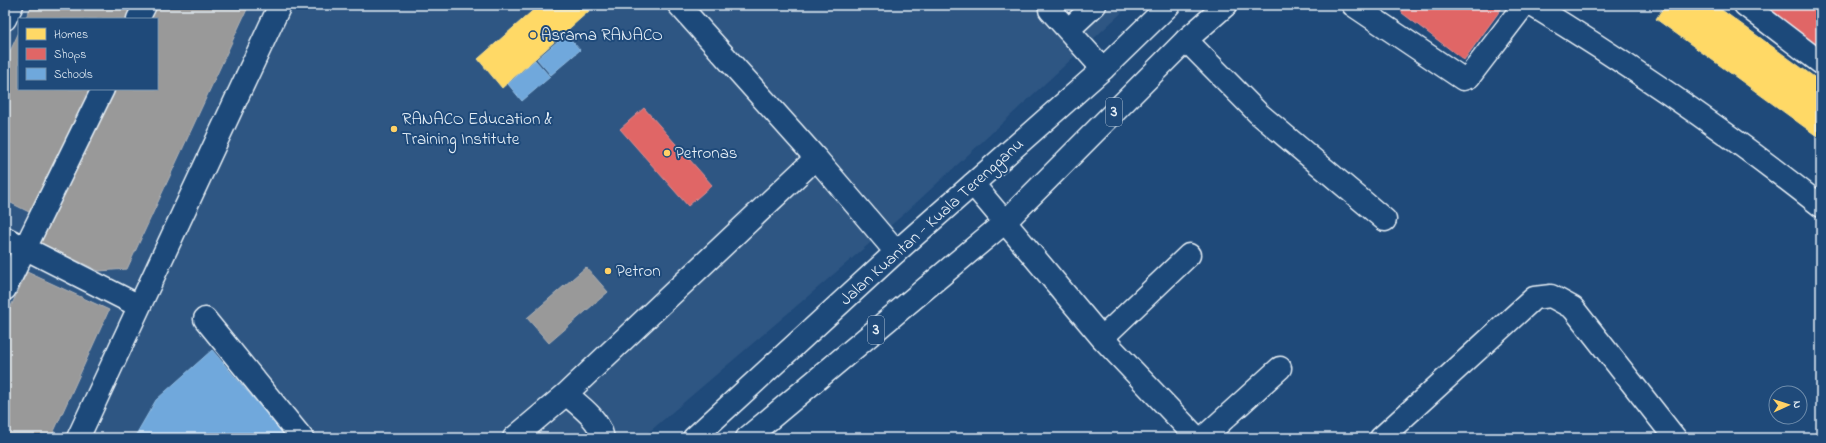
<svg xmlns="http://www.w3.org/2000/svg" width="1826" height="443" font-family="'Indie Flower',sans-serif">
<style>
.built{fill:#2e5683;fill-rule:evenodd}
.homes{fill:#ffd966;stroke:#f8e092}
.shops{fill:#e06666;stroke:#e29092}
.schools{fill:#6fa8dc;stroke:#93bee4}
.industry{fill:#999;stroke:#b1b3b6}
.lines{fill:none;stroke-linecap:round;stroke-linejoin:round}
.minor-casing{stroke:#e8f1f8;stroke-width:25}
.highway-casing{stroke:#e8f1f8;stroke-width:25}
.minor{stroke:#1f4a7a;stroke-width:22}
.highway{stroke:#1f4a7a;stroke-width:22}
.poi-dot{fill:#ffd166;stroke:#1f4a7a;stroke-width:1.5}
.labels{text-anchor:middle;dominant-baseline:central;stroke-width:4;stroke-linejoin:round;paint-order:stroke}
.shield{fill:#1f4a7a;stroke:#acbfd2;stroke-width:1}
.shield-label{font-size:16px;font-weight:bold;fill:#e8f1f8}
.poi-label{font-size:17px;fill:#e8f1f8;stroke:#1f4a7a;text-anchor:start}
.street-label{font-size:17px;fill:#e8f1f8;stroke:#1f4a7a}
</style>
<rect width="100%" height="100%" fill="#1f4a7a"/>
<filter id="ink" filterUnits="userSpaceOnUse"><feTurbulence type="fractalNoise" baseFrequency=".025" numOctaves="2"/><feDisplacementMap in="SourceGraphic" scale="8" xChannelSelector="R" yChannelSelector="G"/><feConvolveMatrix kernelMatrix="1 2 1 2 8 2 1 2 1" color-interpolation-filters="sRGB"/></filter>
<g filter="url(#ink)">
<path class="built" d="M5 5H1130L904 214 642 438H5ZM19 19H157V89H19Z"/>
<path class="homes" d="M539 5H584L589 11 502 88 478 59Z
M1665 5H1715L1821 82V139L1656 19Z"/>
<path class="shops" d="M1401 5H1504L1464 60 1402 13Z
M1759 5H1821V51Z
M644 108 712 185 688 206 620 129Z"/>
<path class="schools" d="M566 34 580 50 551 75 537 59Z
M535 60 550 77 522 101 508 84Z
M212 350 287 438H134L156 400Z"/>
<path class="industry" d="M32 5H133L126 19H25Z
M153 5H249L127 269 99 271 38 242 112 89H157V19H146Z
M19 32V89H93L33 214 5 200V62Z
M586 267 608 292 549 343 527 318Z
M27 272 109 310 51 438H5V319Z"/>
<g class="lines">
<defs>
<path id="minor" d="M679 5 816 158 896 252
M1054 5 1050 10 1103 69
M1353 5 1463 79 1469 77 1524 5
M1532 5C1632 66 1729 133 1821 206
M1745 5 1821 63
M5 19 12 5
M138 19 145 5
M1068 30 1095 5
M1186 40 1258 113 1385 220
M973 184 1102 338 1197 438
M5 238 139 306
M5 289 103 89
M205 319 302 438
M1102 338 1189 255
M566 394C580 406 599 419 603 438
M78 438 280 5
M514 438 566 394 816 158
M1203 438 1280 368
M1381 438 1534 298 1551 296 1573 308 1675 438"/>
<path id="highway" d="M694 438 896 252 1103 69 1169 5
M747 438 1005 222 1186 40 1226 5"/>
</defs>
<use href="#minor" class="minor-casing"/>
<use href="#highway" class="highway-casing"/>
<use href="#minor" class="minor"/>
<use href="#highway" class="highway"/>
</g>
</g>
<g class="poi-dot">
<circle cx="533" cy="35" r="4"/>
<circle cx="394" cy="129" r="4"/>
<circle cx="667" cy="153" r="4"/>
<circle cx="608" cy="271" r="4"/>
</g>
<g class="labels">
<g class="shield">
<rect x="1106" y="98" width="16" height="28" rx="3"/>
<rect x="868" y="316" width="16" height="28" rx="3"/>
</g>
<g class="shield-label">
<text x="1114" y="112">3</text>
<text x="876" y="330">3</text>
</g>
<g class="poi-label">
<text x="541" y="35">Asrama RANACO</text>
<text x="402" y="119">RANACO Education &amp;<tspan x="402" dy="20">Training Institute</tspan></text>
<text x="675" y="153">Petronas</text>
<text x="616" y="271">Petron</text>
</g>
<g class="street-label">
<text transform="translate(932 222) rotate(-42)">Jalan Kuantan - Kuala Terengganu</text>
</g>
</g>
<rect width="1826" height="443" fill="none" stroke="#1f4a7a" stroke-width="20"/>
<rect x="10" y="10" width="1806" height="423" fill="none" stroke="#e8f1f8" stroke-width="1.5" filter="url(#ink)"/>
<rect x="18" y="18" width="140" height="72" fill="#1f4a7a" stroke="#6f8dac"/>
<rect x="26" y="28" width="20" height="12" fill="#ffd966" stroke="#6f8dac"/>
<text x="54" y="38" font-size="12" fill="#e8f1f8">Homes</text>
<rect x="26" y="48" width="20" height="12" fill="#e06666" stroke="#6f8dac"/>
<text x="54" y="58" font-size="12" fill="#e8f1f8">Shops</text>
<rect x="26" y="68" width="20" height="12" fill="#6fa8dc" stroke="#6f8dac"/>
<text x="54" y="78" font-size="12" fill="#e8f1f8">Schools</text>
<g transform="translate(1788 405) rotate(87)"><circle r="19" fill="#1f4a7a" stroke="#6f8dac"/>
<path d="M0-3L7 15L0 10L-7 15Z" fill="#ffd166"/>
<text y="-6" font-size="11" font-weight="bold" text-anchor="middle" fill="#e8f1f8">N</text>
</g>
</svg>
